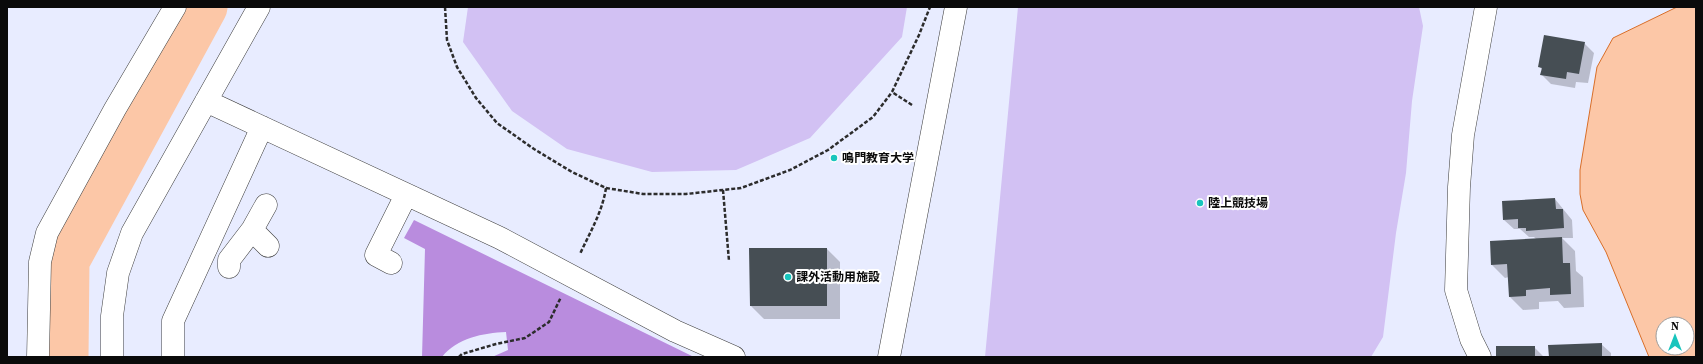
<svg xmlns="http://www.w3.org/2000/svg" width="1703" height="364" font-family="'Source Serif 4','Noto Sans JP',serif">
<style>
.forest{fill:#b98cde}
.pitch{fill:#d2c1f3}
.water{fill:#fcc7a7;stroke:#d96e28;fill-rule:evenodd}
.shadow{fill:#0003}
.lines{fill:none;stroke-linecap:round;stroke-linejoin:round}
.river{stroke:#fcc7a7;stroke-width:45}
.building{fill:#464e54}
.minor-casing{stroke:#3d3d3d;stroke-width:23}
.path{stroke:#2c2c2c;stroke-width:2.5;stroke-dasharray:4 2;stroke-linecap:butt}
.minor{stroke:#fff;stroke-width:22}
.poi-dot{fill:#18c5bd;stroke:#fff;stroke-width:1.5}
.labels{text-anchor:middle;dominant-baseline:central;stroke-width:4;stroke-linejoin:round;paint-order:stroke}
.poi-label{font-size:12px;font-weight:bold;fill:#0a0a0a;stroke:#fff;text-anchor:start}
</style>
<rect width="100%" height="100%" fill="#e8ecff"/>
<path class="forest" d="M414 220 694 357H492L508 350 506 332C483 333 457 338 442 357H422L425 249 404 238Z"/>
<path class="pitch" d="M468 7H907L902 37 810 138 736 170 652 172 567 149 512 111 463 42Z
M1018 7H1419L1423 26 1412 101 1406 173 1396 233 1383 337 1371 357H985Z"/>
<path class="water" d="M1677 7H1696V357H1649L1606 252 1583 210 1580 194V170L1597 67 1613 38ZM1663 324H1687V348H1663Z"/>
<path class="shadow" d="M1584 43 1594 53 1588 83 1576 82 1575 88 1551 84 1541 74 1542 70 1540 67Z
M1555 199 1572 220 1573 238H1562L1575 251 1576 271 1583 277 1584 307 1564 308 1558 301 1539 302V309L1523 310 1510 297 1509 277 1505 278 1492 265 1536 239 1534 237H1529L1520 229H1514L1504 220Z
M827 249 840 262V319H764L751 306Z
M1601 344 1611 353V357H1550Z
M1534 347 1544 357H1497Z"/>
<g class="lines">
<path class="river" d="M66 357 67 261 205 7"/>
</g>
<path class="building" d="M1544 35 1585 42 1579 74 1567 72 1566 79 1540 75 1542 68 1538 67Z
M1555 198 1556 209H1563L1564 228 1526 231V228H1518V219L1503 220 1502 201Z
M1562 237 1563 263H1570L1571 294 1550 295V288L1526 290V296L1509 297 1507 264 1491 265 1490 241Z
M749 248H827V306H750Z
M1602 343V357H1549L1548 345Z
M1496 346H1535V357H1496Z"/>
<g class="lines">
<defs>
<path id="minor" d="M206 101 500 238 675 331 734 357
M266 205 252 230 268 246
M391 263 376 255 406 195
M229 267V260L252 230
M38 357 40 262 47 233 115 109 175 7
M112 357V316L118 273 132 233 259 7
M173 357V321L262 127
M889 357 956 7
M1480 357 1471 339 1456 290 1459 187 1463 135 1486 7"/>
</defs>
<use href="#minor" class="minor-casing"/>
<path class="path" d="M445 7 447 40 457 67 476 98 497 123 534 149 572 172 606 188C602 213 590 232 580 254
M912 105 892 92 919 35 930 7
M606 188 643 194H686L741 188 790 170 828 150 873 117 892 92
M723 190 729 261
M459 357 462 354 496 344 525 338 549 322 561 297"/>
<use href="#minor" class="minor"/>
</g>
<g class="poi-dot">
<circle cx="834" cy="158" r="4"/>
<circle cx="1200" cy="203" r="4"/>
<circle cx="788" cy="277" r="4"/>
</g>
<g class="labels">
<g class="poi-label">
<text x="842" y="158">鳴門教育大学</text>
<text x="1208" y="203">陸上競技場</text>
<text x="796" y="277">課外活動用施設</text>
</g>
</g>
<rect width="1703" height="364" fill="none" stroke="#0a0a0a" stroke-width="16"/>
<g transform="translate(1675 336)"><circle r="19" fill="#ffffff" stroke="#9d9d9d"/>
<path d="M0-3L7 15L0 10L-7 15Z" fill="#18c5bd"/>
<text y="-6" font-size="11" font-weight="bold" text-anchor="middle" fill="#0a0a0a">N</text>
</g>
</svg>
